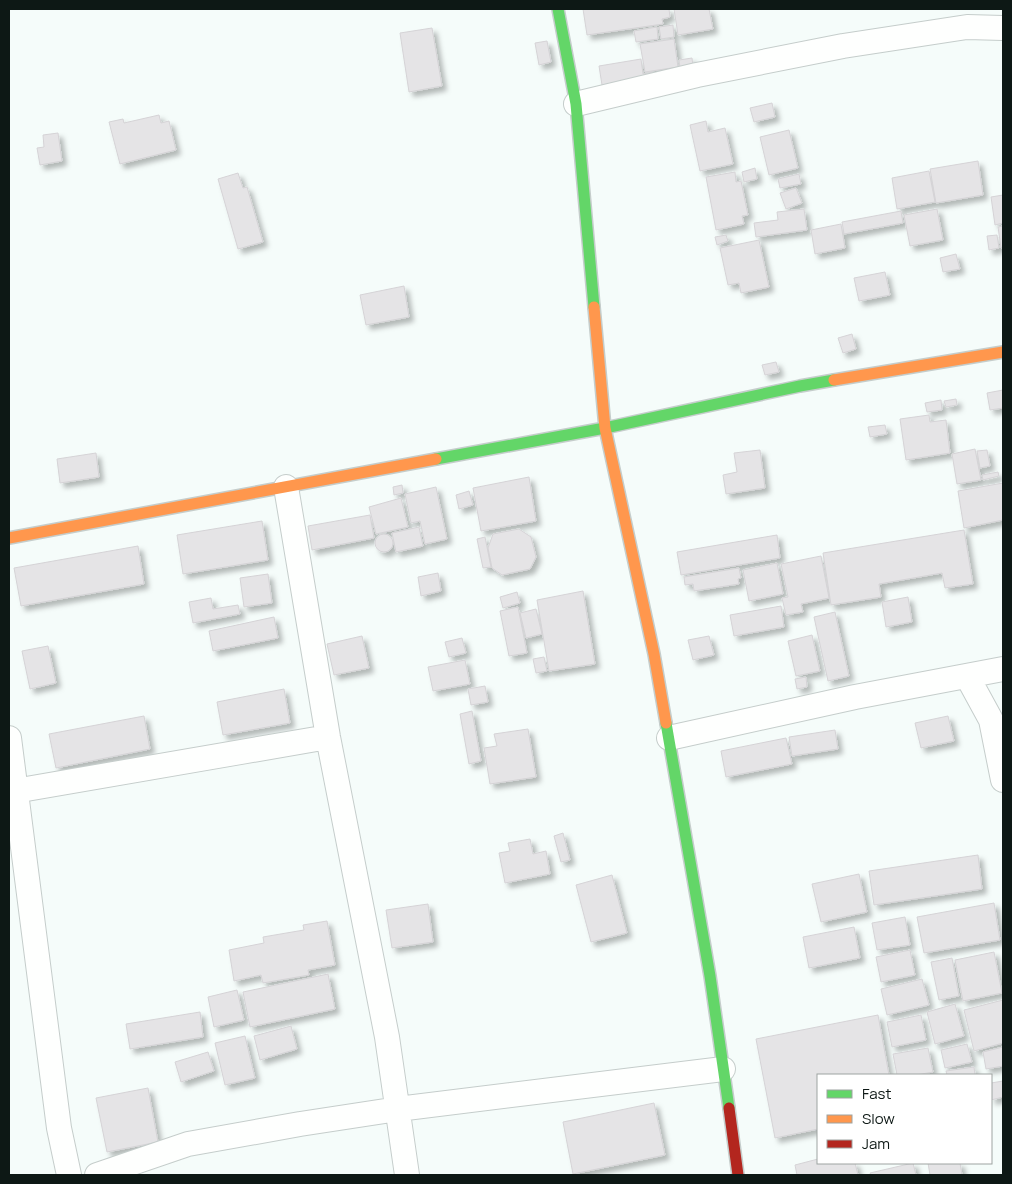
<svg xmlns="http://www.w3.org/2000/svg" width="1012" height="1184" font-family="Manrope,sans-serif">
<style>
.building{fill:#e5e4e6;stroke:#d5d3d6;filter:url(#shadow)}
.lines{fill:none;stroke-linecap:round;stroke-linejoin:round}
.street-casing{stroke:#c5cdcb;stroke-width:26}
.fast-casing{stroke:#c5cdcb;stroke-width:14}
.slow-casing{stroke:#c5cdcb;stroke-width:14}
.jam-casing{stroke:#c5cdcb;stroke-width:14}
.street{stroke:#fefffe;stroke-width:24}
.fast{stroke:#63d668;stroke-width:11}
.slow{stroke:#ff974d;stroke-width:11}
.jam{stroke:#b3261e;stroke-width:11}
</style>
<defs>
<filter id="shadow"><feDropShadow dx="4.5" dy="4.5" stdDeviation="2.5" flood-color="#0004"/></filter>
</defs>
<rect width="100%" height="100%" fill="#f5fcfa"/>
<path class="building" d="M583 9H669L670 17 662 19 663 24 587 35Z
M674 9H709L713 29 678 35Z
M673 25 674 37 661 39 659 27Z
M657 27 658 39 636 42 634 31Z
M432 28 442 86 409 92 400 33Z
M674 39 678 67 645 72 640 44Z
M547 41 551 62 539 65 535 43Z
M692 58 693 66 680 68 679 60Z
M641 59 643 74 653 72 654 76 602 85 599 66Z
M772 103 775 117 754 122 750 108Z
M159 115 161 123 169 121 176 150 120 164 109 122 123 119 124 123Z
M706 121 708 132 725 128 733 164 700 171 690 125Z
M789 130 798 168 769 175 760 137Z
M58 133 62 161 40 165 37 148 44 147 43 135Z
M978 161 983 195 936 203 930 169Z
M755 168 757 179 744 182 742 172Z
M929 171 935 202 897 209 892 178Z
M735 172 736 182 741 181 748 215 742 216 744 224 716 230 706 177Z
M238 173 243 188 247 187 263 242 238 249 218 179Z
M799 174 801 184 780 188 778 179Z
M796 188 802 203 786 209 780 193Z
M1003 195V223L995 225 991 197Z
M804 209 807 230 756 237 754 223 778 220 777 212Z
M937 209 943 240 910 246 904 215Z
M901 211 903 223 844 234 842 222Z
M841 224 845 248 815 254 811 230Z
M1003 226V247L1001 248 998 227Z
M726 235 728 241 717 245 715 237Z
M997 235 999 248 989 250 987 236Z
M759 240 769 287 741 293 739 283 728 285 720 248Z
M956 254 960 269 943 272 940 258Z
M885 272 890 295 859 301 854 278Z
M404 286 409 317 366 325 360 295Z
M852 334 856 349 843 353 838 338Z
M776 362 779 372 765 375 762 365Z
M1003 390V408L990 410 987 393Z
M956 399 957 405 946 407 944 401Z
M941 400 942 410 927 412 925 403Z
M929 415 930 422 946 420 950 453 906 460 900 419Z
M885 425 887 434 870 437 868 427Z
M975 449 981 480 957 484 952 454Z
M760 450 765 488 726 494 723 475 737 472 734 453Z
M987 450 990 466 980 468 977 451Z
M96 453 99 477 60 483 57 459Z
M998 472 999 476 983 480 982 475Z
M529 477 536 521 481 531 473 488Z
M1003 483V520L964 528 958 491Z
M402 485 403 493 394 495 393 487Z
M436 487 447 539 425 544 420 521 411 523 405 494Z
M469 491 473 505 459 509 456 495Z
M401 498 408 527 376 534 369 507Z
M370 515 374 538 312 550 308 526Z
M262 521 268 560 183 574 177 535Z
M419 527 423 546 396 552 392 533Z
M519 529 531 537 536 557 530 569 502 575 492 568 488 548 493 534Z
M964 530 973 584 945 588 942 573 879 584 881 597 831 605 823 553Z
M375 543a9 9 0 1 1 18 0a9 9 0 1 1-18 0Z
M777 535 780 558 681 575 677 552Z
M485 537 491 567 483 568 477 539Z
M138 546 144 584 21 606 14 568Z
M821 556 829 598 801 604 803 612 786 615 782 598 788 597 781 564Z
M777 563 783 594 749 601 743 570Z
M739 568 741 578 738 579 739 584 694 591 693 584 685 585 684 577Z
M438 573 441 591 421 596 418 577Z
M268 574 272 603 244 607 240 578Z
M583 591 595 664 549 671 537 600Z
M517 592 520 603 503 608 500 597Z
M908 597 912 622 886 627 882 602Z
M211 598 213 609 238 605 240 614 193 623 189 602Z
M781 606 784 627 734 636 730 615Z
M518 607 527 653 509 656 500 611Z
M536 609 542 634 526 638 520 613Z
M835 612 849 676 828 681 814 617Z
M274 617 278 638 213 651 209 631Z
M812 635 820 671 796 676 788 641Z
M362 636 369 668 334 675 327 644Z
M709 636 714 655 693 660 688 640Z
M462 638 466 653 449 657 445 642Z
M48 646 56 683 30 689 22 651Z
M544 657 547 671 536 673 533 659Z
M465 660 470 684 433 691 428 667Z
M806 677 807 687 797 689 795 679Z
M485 686 488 702 471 705 468 689Z
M284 689 290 723 223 735 217 702Z
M472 711 481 761 469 764 460 714Z
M144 716 150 749 56 768 49 734Z
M948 716 954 741 921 748 915 723Z
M528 729 536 777 490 784 484 748 497 746 494 734Z
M835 730 838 749 792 756 789 737Z
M786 738 792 764 726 777 721 751Z
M563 833 570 860 561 862 554 836Z
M530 839 533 854 546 851 550 874 505 883 499 853 510 851 508 843Z
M978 855 982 889 874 905 869 871Z
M859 874 867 912 821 922 812 884Z
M612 875 627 933 591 942 576 885Z
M994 903 1000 940 924 953 917 917Z
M428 904 433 942 392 948 386 910Z
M905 917 910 945 877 950 872 923Z
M327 921 335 965 308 970 309 975 263 983 261 975 234 981 229 950 264 943 263 937 304 930 303 925Z
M854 927 860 958 809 968 803 937Z
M910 950 915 975 881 982 876 957Z
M994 952 1002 993 963 1001 955 960Z
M952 958 959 996 939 1000 931 962Z
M328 974 335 1009 250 1027 243 992Z
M922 979 929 1005 887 1015 881 989Z
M237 990 244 1020 214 1027 208 997Z
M1003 1000V1043L974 1051 964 1010Z
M955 1004 964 1036 935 1044 927 1012Z
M200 1012 203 1037 130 1049 126 1024Z
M878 1015 889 1075H818V1129L775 1138 756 1039Z
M921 1015 926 1040 892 1047 887 1022Z
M291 1026 297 1049 260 1060 254 1036Z
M245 1036 255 1078 225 1085 215 1043Z
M967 1044 972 1062 945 1068 941 1050Z
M1003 1047V1066L986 1069 983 1052Z
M928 1048 933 1072 916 1075H897L893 1054Z
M208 1052 214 1071 181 1082 175 1062Z
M974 1067 975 1075H947L946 1071Z
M1003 1081V1097L991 1100V1083Z
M148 1088 158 1142 107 1152 96 1098Z
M654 1103 665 1155 573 1174 563 1122Z
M818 1159V1163H855L858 1175H797L795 1165Z
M913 1163 916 1175H871L870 1173Z
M928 1163H960L962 1175H930Z"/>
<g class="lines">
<defs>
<path id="street" d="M576 104 697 75 843 46 967 27 1003 28
M286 487 328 737 387 1037 407 1175
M967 676 991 720 1003 780
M9 738 59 1128 69 1175
M669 738 855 697 1003 669
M9 792 328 737
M97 1175 188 1144 300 1124 398 1109 723 1069"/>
<path id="fast" d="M558 9 576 104 594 307
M436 459 605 428 800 386 834 380
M666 723 710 976 729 1108"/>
<path id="slow" d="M594 307 605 428 654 654 666 723
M834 380 1003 352
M9 538 436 459"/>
<path id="jam" d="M729 1108 738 1175"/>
</defs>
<use href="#street" class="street-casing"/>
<use href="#fast" class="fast-casing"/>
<use href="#slow" class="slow-casing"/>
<use href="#jam" class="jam-casing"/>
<use href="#street" class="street"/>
<use href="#fast" class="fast"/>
<use href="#slow" class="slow"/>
<use href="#jam" class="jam"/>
</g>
<rect width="1012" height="1184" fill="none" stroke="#0d1815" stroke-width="20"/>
<rect x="817" y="1074" width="175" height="90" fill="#ffffff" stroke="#9ea3a1"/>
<rect x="827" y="1090" width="25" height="8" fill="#63d668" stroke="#9ea3a1"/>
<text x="862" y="1099" font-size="15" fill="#0d1815">Fast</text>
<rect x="827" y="1115" width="25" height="8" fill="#ff974d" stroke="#9ea3a1"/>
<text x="862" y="1124" font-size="15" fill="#0d1815">Slow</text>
<rect x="827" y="1140" width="25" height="8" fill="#b3261e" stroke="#9ea3a1"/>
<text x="862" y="1149" font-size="15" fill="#0d1815">Jam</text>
</svg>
